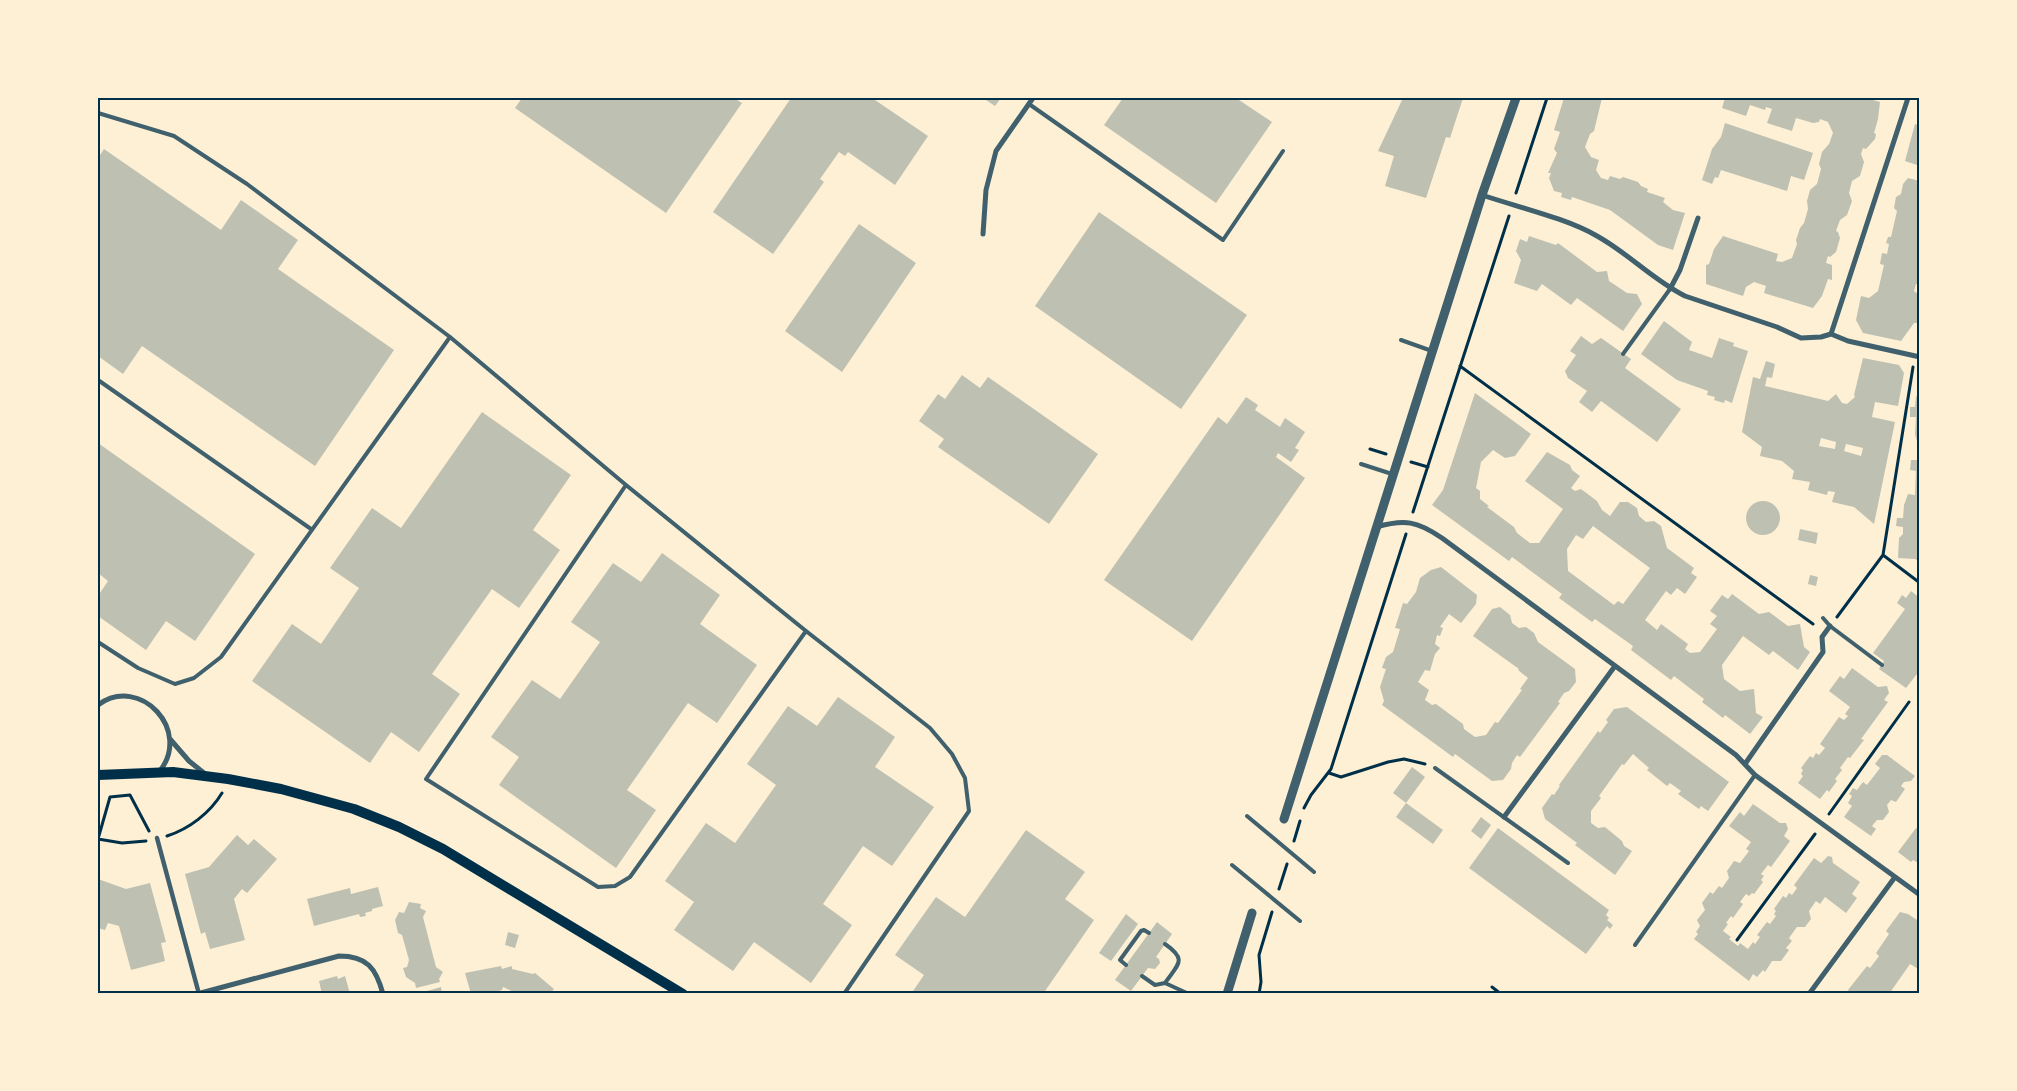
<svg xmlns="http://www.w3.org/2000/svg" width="2017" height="1091" font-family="'Noto Sans',sans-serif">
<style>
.building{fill:#bec0b2;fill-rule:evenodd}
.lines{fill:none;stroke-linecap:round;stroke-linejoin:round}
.path{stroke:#003049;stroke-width:3}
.service{stroke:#3f606c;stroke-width:4}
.pedestrian{stroke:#3f606c;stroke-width:4.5}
.minor{stroke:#3f606c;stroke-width:5}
.tertiary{stroke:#3f606c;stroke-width:9}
.secondary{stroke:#003049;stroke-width:10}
.neatline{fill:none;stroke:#003049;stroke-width:2}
</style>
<rect width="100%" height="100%" fill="#fdf0d5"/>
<path class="building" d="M522 98H734L742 103 666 213 515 108Z
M791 98H872L928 136 895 185 848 152 845 156 839 152 820 179 824 182 773 254 713 212Z
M983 98H1001L995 106Z
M1123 98H1236L1272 122 1216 203 1104 125Z
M1403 98H1463L1450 138 1446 137 1426 198 1385 186 1394 156 1378 151Z
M1564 98H1602L1594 131 1590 134 1585 147 1591 157 1599 160 1596 170 1601 178 1608 180 1610 176 1620 179 1623 177 1638 182 1641 186 1648 189 1647 192 1665 198 1663 202 1673 210 1685 213 1673 250 1658 245 1610 210 1572 197 1571 200 1561 197 1562 193 1554 191 1549 178 1551 173H1548L1557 153 1554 149 1560 132 1554 130Z
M1725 98H1866L1880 102 1878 119 1874 133 1876 134 1875 139 1866 149 1863 148 1861 154 1864 162 1860 176 1852 181 1849 193 1852 201 1847 215 1840 220 1836 231 1838 232 1840 238 1836 252 1830 257 1828 256 1826 263 1832 265V280L1828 279 1822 296 1813 308 1764 293 1766 286 1754 282 1746 287 1743 296 1706 284V265L1709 264 1714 249 1723 236 1778 254 1776 261 1782 262 1792 258 1797 244 1796 240 1800 228 1804 223 1808 209 1807 201 1810 190 1817 184 1821 169 1819 164 1822 152 1829 144 1833 133 1828 122 1820 119 1819 122 1813 123 1796 118 1792 131 1767 123 1772 109 1766 107 1765 110 1750 105 1746 116 1722 108Z
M1725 123 1813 153 1804 180 1791 176 1787 191 1721 170 1718 178 1715 177 1712 184 1702 180 1712 149 1721 137Z
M1915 124 1920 126V166L1905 161Z
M104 149 221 230 241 200 298 240 278 269 394 350 315 466 142 346 123 374 98 356V158Z
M1908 178 1920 181V284H1916L1914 291 1918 294 1920 315H1917L1918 323H1914L1901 341 1863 333 1856 320 1861 296 1869 298 1878 291 1884 265 1880 264 1882 253 1887 254 1889 244 1886 243 1888 237H1891L1897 211 1894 208 1896 197 1901 194 1903 184Z
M1099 212 1247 315 1181 409 1035 306Z
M859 224 916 263 842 372 785 331Z
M1529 236 1556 245 1558 243 1597 272 1607 271 1609 281 1627 293 1637 294 1642 304 1623 331 1577 298 1571 305 1542 284 1537 291 1514 283 1521 260 1516 251 1520 239 1527 242Z
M1664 321 1692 342 1689 350 1712 358 1719 338 1734 343 1733 346 1748 351 1732 403 1725 400 1724 403 1714 400 1715 397 1707 395 1708 391 1677 380 1641 354Z
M1581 336 1592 344 1601 338 1631 359 1625 368 1681 409 1657 442 1601 401 1592 412 1579 402 1587 391 1568 378 1565 371 1576 355 1570 351Z
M1863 358 1899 365 1904 373 1898 406 1875 402 1872 417 1895 422 1874 524 1854 507 1832 502 1835 492 1828 491 1827 495 1808 490 1810 482 1792 479 1794 471 1782 461 1760 456 1762 447 1742 432 1753 377 1760 379 1766 361 1775 364 1772 378 1767 377 1765 386 1828 401 1836 394 1842 403 1847 404 1855 397 1854 395ZM1821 438 1836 442 1835 449 1819 446ZM1846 444 1863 448 1861 456 1844 451Z
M962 375 980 388 988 377 1098 454 1049 524 938 447 944 439 919 421 938 394 945 399Z
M1920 390V562L1915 559 1898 558 1899 538 1903 534V527L1896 526 1897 518H1903L1904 505 1908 494 1915 495 1916 471 1910 470 1911 460H1917L1918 445 1915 434 1916 417H1910V407H1915L1916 397Z
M1475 393 1531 434 1515 456 1505 458 1493 450 1481 462 1476 488 1480 491V499L1489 506 1487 507 1514 527 1517 533 1530 543H1539L1563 509 1525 481 1547 452 1570 465 1572 470 1580 476 1571 488 1575 491 1581 489 1597 501 1602 510 1610 516 1620 502H1628L1637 508 1639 516 1646 522 1654 521 1661 526 1667 548 1694 568 1691 573 1697 577 1685 594 1677 588 1671 595 1666 591 1645 620 1657 630 1661 624 1688 644 1685 649 1690 653 1700 652 1717 629 1710 624 1717 616 1710 611 1722 595 1728 599 1732 594 1759 614 1769 612 1788 626 1800 624 1804 647 1810 652 1798 670 1773 651 1769 655 1743 636 1722 665 1724 679 1740 691 1754 689 1756 713 1763 717 1750 734 1725 715 1723 718 1702 702 1704 699 1674 676 1671 680 1631 650 1633 646 1595 619 1592 622 1559 598 1562 594 1512 557 1509 561 1432 505 1443 490ZM1593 526 1650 568 1623 604 1618 601 1614 605 1568 571 1567 549 1576 535 1583 539Z
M1246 397 1258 405 1255 410 1280 427 1285 418 1305 432 1295 448 1299 450 1291 462 1278 453 1276 457 1305 478 1192 641 1104 580 1218 417 1227 424Z
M482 412 571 475 533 530 560 550 519 608 492 589 432 674 460 694 419 752 391 732 370 763 252 681 292 624 321 644 359 588 330 568 372 508 401 528Z
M98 443 255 554 195 641 166 621 146 650 98 616V596L108 581 98 573Z
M1746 518a17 17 0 1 1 34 0a17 17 0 1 1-34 0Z
M1800 529 1818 533 1816 544 1798 540Z
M662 553 720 595 700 624 757 665 717 723 688 703 627 790 656 810 616 868 499 785 519 757 491 737 532 680 560 699 600 642 571 622 613 563 641 582Z
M1441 567 1477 595 1476 604 1461 623 1449 614 1440 627 1443 628 1440 636 1437 635 1435 644 1440 648 1435 654 1430 671 1425 670 1418 682 1429 690 1425 700 1432 705 1436 704 1463 724 1464 729 1475 737 1486 735 1495 722 1498 723 1522 690 1520 689 1528 678 1518 670 1519 669 1473 636 1492 609 1500 607 1510 615 1512 623 1519 628 1526 627 1534 633 1538 642 1575 669 1576 682 1569 691 1564 693 1558 702 1560 703 1520 757 1517 755 1512 763 1511 769 1503 780 1492 781 1455 754 1453 757 1382 705 1384 701 1380 687 1386 669 1382 668 1386 657 1393 652 1400 629 1395 628 1403 603 1407 604 1416 592 1420 578 1431 570Z
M1810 575 1818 577 1816 586 1808 584Z
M1911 591 1920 598V670L1906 688 1879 669 1884 661 1873 653 1905 609 1897 603 1902 595 1906 598Z
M1852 668 1878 687 1887 686 1889 693 1884 700 1888 702 1861 739 1864 740 1850 758 1848 757 1840 768 1842 770 1835 779 1837 781 1829 792 1827 790 1820 799 1798 783 1803 776 1801 774 1803 770 1801 768 1810 756 1813 758 1816 753 1819 755 1825 748 1820 744 1839 717 1844 720 1848 716 1845 714 1850 707 1829 691 1840 676 1844 679Z
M838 697 895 737 875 767 934 807 892 866 863 846 823 904 852 925 811 983 754 942 733 971 674 930 694 902 665 881 706 823 735 843 776 785 747 764 788 706 817 726Z
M1627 707 1729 782 1708 811 1701 806 1699 809 1678 794 1681 791 1670 783 1667 786 1647 770 1649 768 1633 754 1624 765 1622 764 1599 796 1601 798 1591 811V823L1598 828 1605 827 1622 841 1624 846 1632 851 1615 875 1575 845 1577 843 1545 819 1542 808 1552 794 1554 795 1560 786 1559 785 1598 731 1600 733 1608 722 1606 720 1614 709Z
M1882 755H1887L1915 776 1911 781 1904 782 1901 786 1905 789 1896 802 1891 800 1887 805 1889 812 1883 820H1877L1872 826 1876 829 1871 836 1844 817 1852 806 1848 803 1852 796 1849 794 1853 788 1857 790 1863 782 1867 785 1880 768 1875 764Z
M1412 767 1425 777 1406 803 1443 830 1433 844 1396 817 1406 803 1393 793Z
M1753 804 1780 823H1786L1788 829 1784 836 1790 841 1771 867 1768 865 1761 874 1764 876 1761 880 1763 882 1754 894 1752 893 1749 896 1746 894 1740 902 1743 904 1733 918 1731 916 1726 923 1728 924 1723 931 1731 937 1729 939 1738 946 1740 943 1748 949 1753 942 1755 944 1760 937 1757 935 1767 922 1770 924 1776 916 1774 914 1776 911 1774 909 1783 896 1786 898 1789 893 1792 895 1797 888 1794 885 1814 858 1821 863 1828 856 1832 857 1833 863 1860 882 1852 894 1857 898 1846 913 1825 897 1820 904 1816 901 1809 911 1811 919 1805 927H1797L1789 938 1792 941 1786 948 1789 950 1781 961H1772L1765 972 1763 970 1757 977 1753 974 1749 981 1694 939 1698 934 1696 932 1700 926 1697 920 1705 910 1702 903 1710 892 1713 894 1719 886 1722 888 1729 878 1727 871 1734 861 1740 863 1749 851 1746 849 1751 842 1729 826 1740 812 1744 816Z
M1481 817 1491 825 1481 839 1471 831Z
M1498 828 1609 910 1606 915 1609 918 1607 920 1613 925 1610 929 1607 926 1586 954 1469 868Z
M1916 828 1920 830V864L1913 860 1911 862 1898 852Z
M1026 830 1085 872 1065 899 1094 920 1043 994H911L924 975 895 955 936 897 965 917Z
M237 835 248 845 254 839 277 859 247 893 242 889 234 899 245 940 210 949 205 932 201 934 185 874 209 867Z
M98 879 126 889 150 883 166 942 161 943 165 961 131 970 119 926 108 923 105 930 98 928Z
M378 887 383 906 372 909V911L365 913 366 916 360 917 359 914 314 926 307 899 350 888 351 894Z
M409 902 421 904 420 908 426 911 423 917 436 967 443 972 439 979 440 982 416 988 415 983 406 977 403 968 407 967 409 960 402 935 398 933 395 920 399 912 404 913Z
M1900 912 1908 914 1920 922V970L1910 964 1889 994H1850L1848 990 1867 966 1870 968 1879 956 1876 953 1889 934 1886 931Z
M1126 914 1138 924 1111 961 1099 953Z
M1157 922 1172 934 1156 957 1159 959 1160 963 1155 969 1148 968 1131 991 1115 980Z
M508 932 519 935 515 948 505 945Z
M501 966 502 969 512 966V969L533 974 535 973 554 989 550 994H518L503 987 502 990 488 994H471L465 973Z
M337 976 338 979 345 976 350 994H322L319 981Z
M441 987 442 994H420V993Z"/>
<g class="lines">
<path class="path" d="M1516 193 1547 98
M1460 366 1813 624
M1913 367 1883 555 1920 583
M1370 449 1386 454
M1411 462 1428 467
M1413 512 1509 216
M1837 617 1883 555
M1329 773 1341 777 1388 762 1404 759 1425 764
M1304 808 1311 795 1331 769 1406 534
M1829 814 1909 702
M167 836C189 829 210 813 222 793
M98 839 122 843 146 841
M98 839 110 797 130 795 149 831
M1294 841 1300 821
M1279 889 1287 864
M1737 940 1815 834
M1492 987 1501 994
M1259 994 1261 982 1259 955 1272 912"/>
<path class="service" d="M1029 104 1223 240 1283 151
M98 113 174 136 247 184 450 337 626 485 806 631 930 728 952 754 965 778 969 811 844 994
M1401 340 1432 351
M1623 354 1670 289
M98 380 311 529
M1361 464 1392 474
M626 485 426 779 598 887 615 886 630 877 806 631
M1823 618 1830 626 1882 665
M98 642 138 668 175 684 194 678 221 657 450 337
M1435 768 1568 863
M1247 816 1314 872
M1232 865 1300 921
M1635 945 1755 775
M1126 965 1120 960 1141 931 1144 930 1149 933
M1142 976 1155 985 1165 983C1178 964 1188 960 1165 944
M1165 983 1189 994"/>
<path class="pedestrian" d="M157 838 199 994"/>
<path class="minor" d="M1482 195C1517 207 1566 218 1597 236 1628 253 1653 280 1685 296L1777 327 1801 338 1821 337 1831 334 1908 98
M983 234 986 190 996 151 1033 98
M1670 289 1680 270 1698 218
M1831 334 1848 341 1920 357
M1376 527C1405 519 1417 521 1442 538L1736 755 1755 775 1920 895
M98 705C140 674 193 731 159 772
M170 739 189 761 204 773
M1745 764 1823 652 1822 637 1830 626
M1504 817 1615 666
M197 994 339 956C367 956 376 968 383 994
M1809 994 1895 877"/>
<path class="tertiary" d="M1284 819 1482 195 1516 98
M1227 994 1252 913"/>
<path class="secondary" d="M98 775 173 772 228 779 281 789 354 809 399 827 443 849 683 994"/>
</g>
<rect width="2017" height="1091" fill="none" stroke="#fdf0d5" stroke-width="198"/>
<rect x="99" y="99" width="1819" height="893" class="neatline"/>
</svg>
